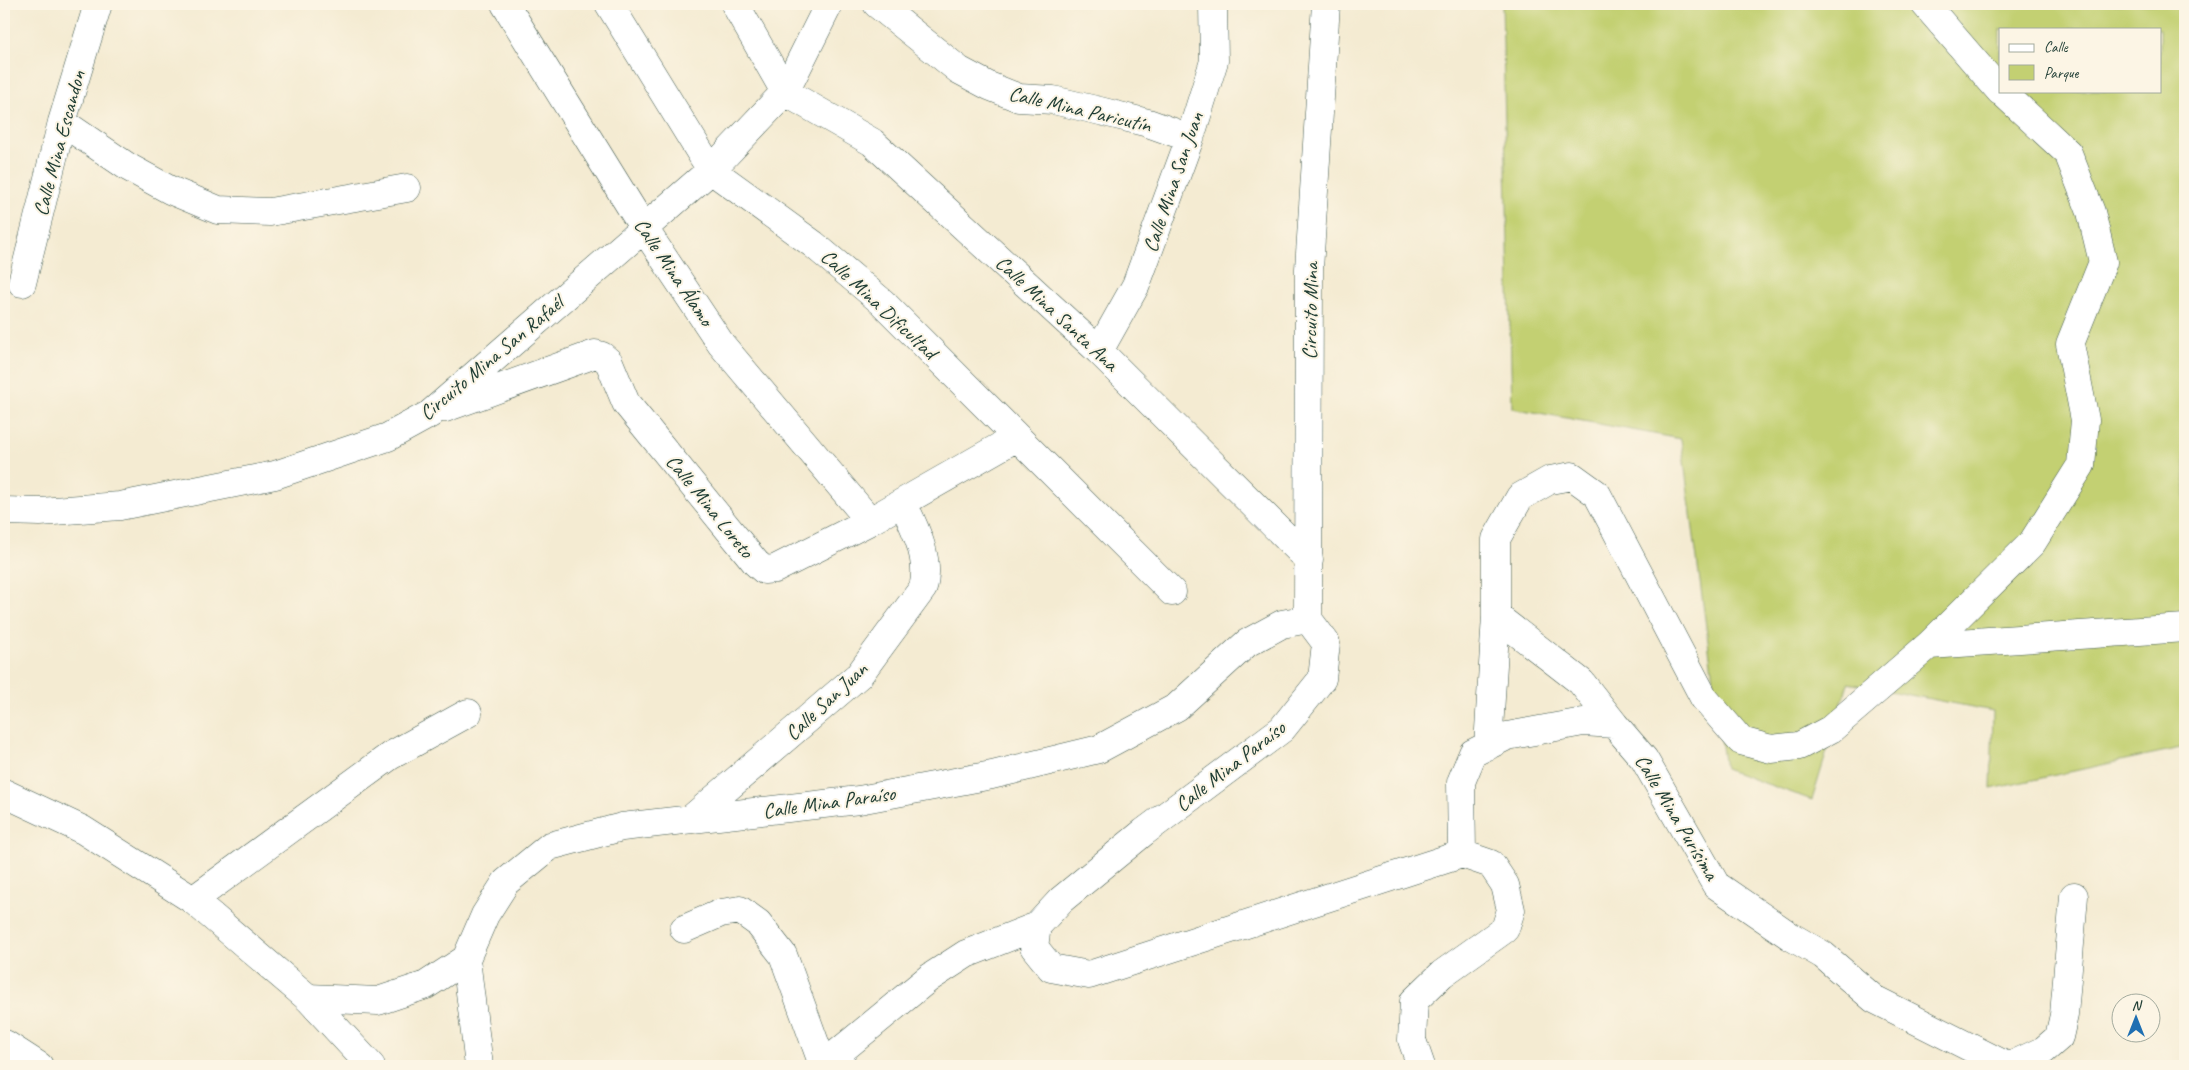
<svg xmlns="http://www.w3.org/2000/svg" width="2189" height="1070" font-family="Caveat,sans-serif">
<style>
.green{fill:#c3d072;stroke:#718653;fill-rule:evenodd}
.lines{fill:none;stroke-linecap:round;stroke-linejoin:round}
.minor-casing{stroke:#3f574c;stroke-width:29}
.major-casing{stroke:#3f574c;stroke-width:29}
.minor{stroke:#fff;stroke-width:28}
.major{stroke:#fff;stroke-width:28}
.labels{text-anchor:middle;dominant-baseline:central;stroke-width:4;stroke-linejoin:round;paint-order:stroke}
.street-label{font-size:21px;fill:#1f3d34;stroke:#fcf5e5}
</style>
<rect width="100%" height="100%" fill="#fcf5e5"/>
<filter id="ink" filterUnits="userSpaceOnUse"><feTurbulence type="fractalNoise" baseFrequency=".02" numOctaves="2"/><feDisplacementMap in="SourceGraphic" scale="10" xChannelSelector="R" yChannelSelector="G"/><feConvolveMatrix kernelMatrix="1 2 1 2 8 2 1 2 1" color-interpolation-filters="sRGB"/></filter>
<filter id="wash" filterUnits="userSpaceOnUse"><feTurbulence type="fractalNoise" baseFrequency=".0096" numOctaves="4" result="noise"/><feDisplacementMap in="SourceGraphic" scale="20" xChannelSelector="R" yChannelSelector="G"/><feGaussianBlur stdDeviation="1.12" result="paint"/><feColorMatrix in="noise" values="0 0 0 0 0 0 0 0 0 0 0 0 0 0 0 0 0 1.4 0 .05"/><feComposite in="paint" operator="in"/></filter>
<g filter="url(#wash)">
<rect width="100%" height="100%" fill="#f4ebd2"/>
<path class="green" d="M1502 4H2185V747L1991 789 1993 711 1848 683 1812 800 1725 769 1681 439 1512 408ZM2000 29H2160V91H2000Z"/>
</g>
<g filter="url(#ink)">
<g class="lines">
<defs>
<path id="minor" d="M505 4 643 227 721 344 870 521
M609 4 711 170 813 244 882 302 1172 592
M735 4 785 92 872 142 1099 351 1309 560
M877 4 959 70 989 86 1019 98 1053 100 1096 110 1148 123 1190 138
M1925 4 2000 91
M62 122 128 167 170 190 218 210 270 212 407 188
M22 283 62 122 98 4
M1099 351 1136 285 1190 138 1214 61 1213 4
M445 408 595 354 602 356 609 362 626 403 756 563 764 570 775 569 870 521 1017 437
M4 511 40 512 120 506 275 475 388 437 430 414 711 170 785 92 829 4
M1496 616 1581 682 1614 724
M1308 619 1309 269 1326 4
M1929 645 2185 628
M1488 746 1496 616V539L1520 497 1550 480 1572 476 1597 494 1704 698 1741 741 1771 749 1799 746 1831 729 1929 645 2032 543 2081 465 2085 420 2070 344 2103 262 2091 212 2068 153 2001 91
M691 819 859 675 923 588C931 560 915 528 903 503
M1462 854 1461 782 1473 753 1507 736 1583 722 1614 724 1644 759 1716 885 1790 936 1823 955 1874 999 2007 1066
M193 900 390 756 468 713
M684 929 721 913 740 910 758 923 783 955 823 1065
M466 959 479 1066
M308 998 378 1001 426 985 466 959 485 915 506 882 550 846 622 827 859 800 992 775 1099 749 1177 707 1247 643 1282 624 1308 619 1326 643 1322 679 1282 729 1144 832 1061 900 1037 926 1034 947 1051 968 1089 975 1462 854 1491 864 1505 885 1511 910 1505 929 1442 974 1414 1001 1412 1040 1421 1066
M5 1044 39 1066
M822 1066 929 978 966 954 1037 926
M2010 1066 2044 1050 2059 1037 2064 1015 2074 896"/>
<path id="major" d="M4 793 83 830 193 900 308 998 371 1066"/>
</defs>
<use href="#minor" class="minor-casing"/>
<use href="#major" class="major-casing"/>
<use href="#minor" class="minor"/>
<use href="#major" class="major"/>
</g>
</g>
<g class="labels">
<g class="street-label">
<text transform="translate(1080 109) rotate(13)">Calle Mina Paricutín</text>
<text transform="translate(59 143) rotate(-75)">Calle Mina Escandon</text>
<text transform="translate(1173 182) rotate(-71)">Calle Mina San Juan</text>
<text transform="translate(674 272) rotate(56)">Calle Mina Álamo</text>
<text transform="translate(879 304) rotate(43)">Calle Mina Dificultad</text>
<text transform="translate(1310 311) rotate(-89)">Circuito Mina</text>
<text transform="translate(1057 313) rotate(43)">Calle Mina Santa Ana</text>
<text transform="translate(491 358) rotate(-40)">Circuito Mina San Rafaél</text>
<text transform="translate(710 506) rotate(51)">Calle Mina Loreto</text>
<text transform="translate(826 701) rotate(-43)">Calle San Juan</text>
<text transform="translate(1230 766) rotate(-38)">Calle Mina Paraíso</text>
<text transform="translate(829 802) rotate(-8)">Calle Mina Paraíso</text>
<text transform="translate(1677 817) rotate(59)">Calle Mina Purísima</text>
</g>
</g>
<rect width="2189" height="1070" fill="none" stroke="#fcf5e5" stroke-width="20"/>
<rect x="1999" y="28" width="162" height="65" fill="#fcf5e5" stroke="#a4ab9e"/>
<rect x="2009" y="44" width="25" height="8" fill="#ffffff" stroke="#a4ab9e"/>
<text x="2044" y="52" font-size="15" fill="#1f3d34">Calle</text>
<rect x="2009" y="65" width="25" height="15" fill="#c3d072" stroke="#a4ab9e"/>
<text x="2044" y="78" font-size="15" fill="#1f3d34">Parque</text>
<g transform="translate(2136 1018)"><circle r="24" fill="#fcf5e5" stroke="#a4ab9e"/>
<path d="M0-4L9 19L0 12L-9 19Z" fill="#1f6fb2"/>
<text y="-8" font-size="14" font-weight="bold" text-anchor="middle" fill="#1f3d34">N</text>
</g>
</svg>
